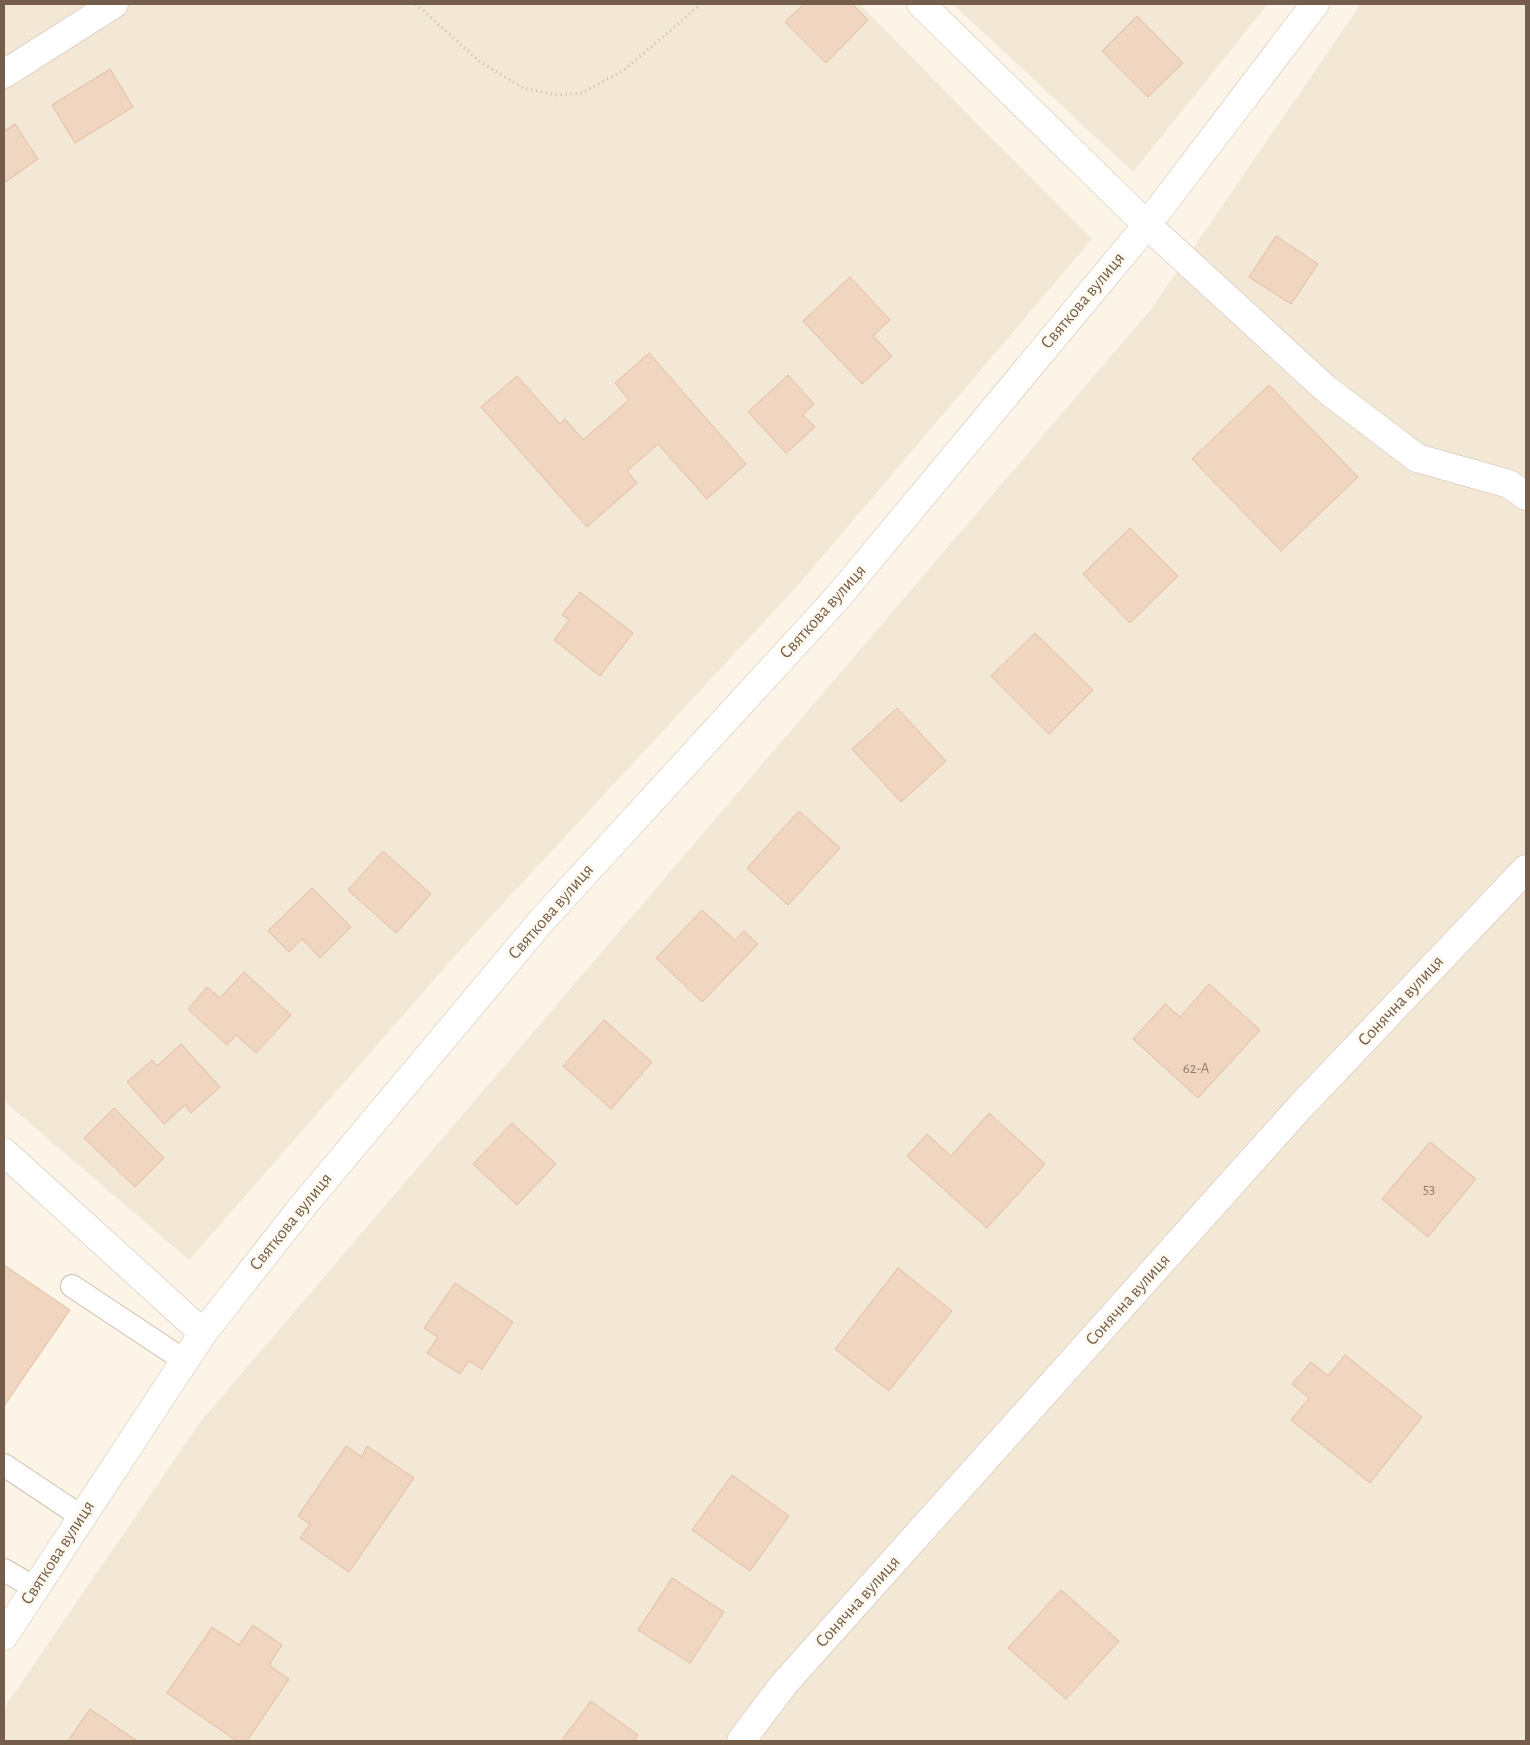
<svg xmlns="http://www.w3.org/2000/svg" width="1530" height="1745" font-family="'Alegreya Sans',sans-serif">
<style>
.residential{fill:#f3e7d6}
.building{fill:#f0d6c0;stroke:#e2bda1}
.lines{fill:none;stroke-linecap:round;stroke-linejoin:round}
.lane-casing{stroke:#cdbdae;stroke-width:24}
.street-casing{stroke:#cdbdae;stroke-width:29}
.secondary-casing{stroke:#d0beab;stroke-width:29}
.path{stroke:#d5b9a3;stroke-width:3;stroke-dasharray:1 4;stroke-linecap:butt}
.lane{stroke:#fff;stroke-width:22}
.street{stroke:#fff;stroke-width:28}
.secondary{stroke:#fff;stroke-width:28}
.labels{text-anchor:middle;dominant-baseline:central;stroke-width:5;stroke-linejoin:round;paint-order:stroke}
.number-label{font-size:15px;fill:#947b69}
.street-label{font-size:18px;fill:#755d4c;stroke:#fef9ee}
</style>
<rect width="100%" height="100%" fill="#fcf5e7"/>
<path class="residential" d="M4 4H859L1092 239 799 584 461 949 189 1260 4 1101Z
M953 4H1268L1133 172Z
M1361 4H1526V1741H4V1708L201 1421 1152 308Z"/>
<path class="building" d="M804 4H852L868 20 826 63 785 22Z
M1137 16 1183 63 1148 97 1102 51Z
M110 69 133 107 75 143 52 105Z
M15 124 38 159 4 183V128L6 130Z
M1276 236 1318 264 1291 304 1249 277Z
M850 277 890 320 873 336 892 356 862 384 803 321Z
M649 353 746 464 707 499 658 444 627 471 637 483 587 527 481 407 517 376 560 424 565 419 583 440 629 400 615 383Z
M788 375 814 404 803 415 815 427 786 453 748 412Z
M1269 385 1358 477 1281 551 1192 459Z
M1130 528 1178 576 1130 623 1083 574Z
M580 592 633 633 600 676 554 640 569 620 562 615Z
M1035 633 1093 690 1049 734 991 676Z
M897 708 946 761 901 802 852 749Z
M799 811 840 848 788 905 747 868Z
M383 851 431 894 396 933 348 890Z
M312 888 351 927 320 958 302 939 289 952 268 931Z
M702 910 735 940 744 931 758 944 702 1002 656 958Z
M244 972 291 1015 256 1053 236 1035 227 1045 188 1009 207 987 220 998Z
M1209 984 1260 1030 1198 1098 1133 1039 1165 1004 1180 1017Z
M604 1020 652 1062 611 1109 563 1066Z
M181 1044 220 1087 191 1113 185 1105 164 1124 127 1082 152 1060 157 1066Z
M114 1108 164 1158 135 1187 84 1138Z
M989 1113 1045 1164 987 1228 907 1156 927 1134 951 1156Z
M512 1123 556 1164 517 1205 473 1164Z
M1430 1142 1476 1179 1428 1237 1382 1199Z
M4 1265 70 1310 4 1406Z
M898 1268 952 1311 889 1391 835 1349Z
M455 1283 513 1322 482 1369 469 1361 460 1374 427 1353 438 1337 424 1328Z
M1345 1355 1422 1417 1370 1483 1291 1420 1309 1398 1292 1384 1311 1362 1328 1376Z
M346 1446 362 1457 367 1446 414 1478 349 1572 300 1538 310 1524 298 1516Z
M732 1475 789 1516 750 1571 692 1530Z
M672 1578 724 1612 690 1663 638 1630Z
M1061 1590 1119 1641 1066 1699 1008 1648Z
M253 1625 282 1645 269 1665 289 1679 247 1741H237L167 1693 212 1627 239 1645Z
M591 1701 638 1735 634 1741H561Z
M90 1709 137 1741H68Z"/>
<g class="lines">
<defs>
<path id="lane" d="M72 1286 185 1361
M4 1465 82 1517
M4 1570 35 1588"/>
<path id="street" d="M921 4 1147 225 1326 389 1417 458 1509 484 1526 496
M4 74 114 4
M4 1152 203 1333
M741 1741 783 1685 1300 1107 1526 869"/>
<path id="secondary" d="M4 1636 203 1333 302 1207 543 919 838 597 1147 225 1315 4"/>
</defs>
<use href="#lane" class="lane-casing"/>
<use href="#street" class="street-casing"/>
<use href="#secondary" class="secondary-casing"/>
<path class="path" d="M416 4 479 61 523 88 555 95 582 93 624 70 701 4"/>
<use href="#lane" class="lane"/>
<use href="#street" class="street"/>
<use href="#secondary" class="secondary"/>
</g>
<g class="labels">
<g class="number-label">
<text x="1196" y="1068">62-А</text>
<text x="1429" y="1189">53</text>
</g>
<g class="street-label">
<text transform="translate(1083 301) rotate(-50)">Святкова вулиця</text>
<text transform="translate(823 612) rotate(-48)">Святкова вулиця</text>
<text transform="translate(551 912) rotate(-49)">Святкова вулиця</text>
<text transform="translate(1401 1001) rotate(-47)">Сонячна вулиця</text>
<text transform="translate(291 1222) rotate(-51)">Святкова вулиця</text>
<text transform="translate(1128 1300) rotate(-48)">Сонячна вулиця</text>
<text transform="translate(58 1553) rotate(-57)">Святкова вулиця</text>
<text transform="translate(858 1602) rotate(-48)">Сонячна вулиця</text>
</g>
</g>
<rect width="1530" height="1745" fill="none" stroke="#755d4c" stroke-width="10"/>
</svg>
